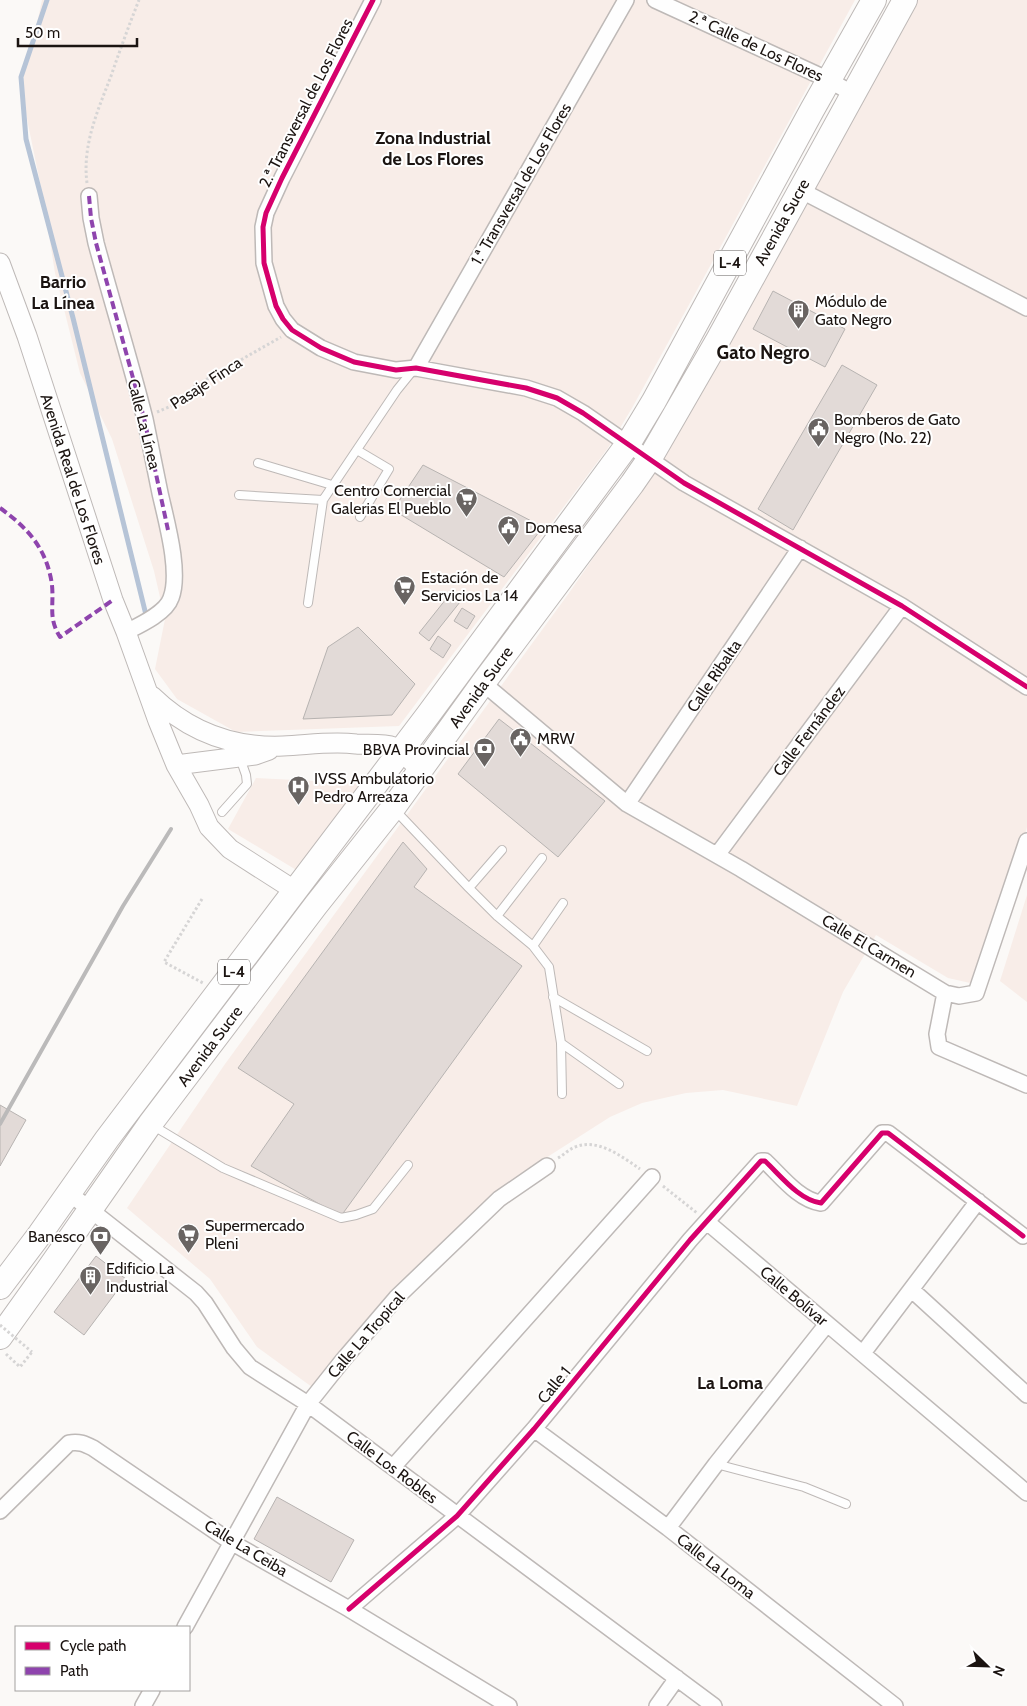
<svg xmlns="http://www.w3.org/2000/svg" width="1027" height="1706" font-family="Cabin,sans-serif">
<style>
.built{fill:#f8ede8}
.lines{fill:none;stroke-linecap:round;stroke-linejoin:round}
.stream{stroke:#b6c4d7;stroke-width:5}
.building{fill:#e2dad7;stroke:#b7b3b1}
.service-casing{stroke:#beb9b7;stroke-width:10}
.minor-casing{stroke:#beb9b7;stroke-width:18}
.tertiary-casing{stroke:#beb9b7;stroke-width:21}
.primary-casing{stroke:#beb9b7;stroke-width:26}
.path{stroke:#d6d5d5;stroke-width:3;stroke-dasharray:2.5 2.5;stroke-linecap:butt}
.service{stroke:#fefefe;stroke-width:8}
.minor{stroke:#fefefe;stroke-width:15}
.tertiary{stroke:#fefefe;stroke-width:19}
.primary{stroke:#fefefe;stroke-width:24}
.rail{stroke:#bbbaba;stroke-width:4}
.path-bridge{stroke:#d6d5d5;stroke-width:3;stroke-dasharray:2.5 2.5;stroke-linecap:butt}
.quiet{stroke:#8e44ad;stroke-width:4;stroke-dasharray:8 4;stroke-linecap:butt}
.cycleway-casing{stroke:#fff;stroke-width:8}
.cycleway{stroke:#d6006c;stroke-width:5}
.labels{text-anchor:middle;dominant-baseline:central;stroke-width:4;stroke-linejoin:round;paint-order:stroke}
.shield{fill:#fff;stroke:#5f5a58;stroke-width:1}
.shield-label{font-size:15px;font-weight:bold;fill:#1b1411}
.street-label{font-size:16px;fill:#1b1411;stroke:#fff}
.poi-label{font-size:16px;fill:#1b1411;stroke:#fff;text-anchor:start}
.neighbourhood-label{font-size:18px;font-weight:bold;fill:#1b1411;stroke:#fff}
.quarter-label{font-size:19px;font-weight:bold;fill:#1b1411;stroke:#fff}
</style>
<rect width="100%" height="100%" fill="#fbf9f7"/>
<path class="built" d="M42 0H855L691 301 632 408 608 448 399 726 236 732 177 699 155 669 165 619 154 571 112 439 80 373 55 273 43 197 28 124 22 91 25 65 33 42Z
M917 0H1027V827L1011 892 979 985 948 978 876 935 843 992 797 1106 723 1090 686 1093 642 1103 610 1117 527 1170 490 1198 423 1263 312 1387 257 1347 210 1279 127 1208 225 1064 569 593 672 444 838 132Z
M256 778 373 784 303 874 228 829Z
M1027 895V1002L1000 981Z"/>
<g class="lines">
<path class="stream" d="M47 0 21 77 26 139 73 318 147 619"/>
</g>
<path class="building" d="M773 291 845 329 825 367 753 329Z
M842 365 877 385 793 530 758 509Z
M423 465 543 527 504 577 393 510Z
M450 594 460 602 429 641 419 633Z
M462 608 475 616 467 629 454 621Z
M358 627 415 684 392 715 303 719 328 647Z
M438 636 451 645 443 658 430 649Z
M499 719 605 801 558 857 458 774Z
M403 842 427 869 414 887 522 966 341 1216 251 1166 294 1104 238 1068Z
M0 1105 26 1120 0 1166Z
M96 1256 126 1279 84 1335 54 1312Z
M277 1497 354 1540 331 1582 254 1539Z"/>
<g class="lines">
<defs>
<path id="service" d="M357 450 389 469 360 517
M258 463 332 485
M239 495 323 500
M308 603 323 500 397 390 414 369
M394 809 469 888 497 916 533 946 549 967 561 1043 619 1084
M222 812 247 784 246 775 240 758
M469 888 502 850
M497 916 542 858
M533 946 563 903
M553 997 647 1051
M561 1043 562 1094
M152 1125 223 1168 341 1218 356 1215 373 1209 408 1165
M716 1464 804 1487 846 1504"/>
<path id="minor" d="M373 0 282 178 266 213 263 227 264 263 276 306 283 319 292 330 321 348 354 362 396 370 416 368 526 388 557 398 583 413 684 483 902 606 1027 687
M655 0 829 80 853 94
M800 190 1027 308
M89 196 91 218 96 243C112 302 130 360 145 419 150 443 155 468 160 493 166 520 181 572 171 598 166 613 140 625 126 632
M416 368 626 0
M483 683 627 804 741 869 945 993 959 996 976 993 1027 841
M627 804 800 548
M717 855 902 606
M945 993 937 1034 939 1047 1027 1085
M69 1193 196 1293 205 1303 234 1348 250 1367 308 1404 714 1706
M707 1222 1027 1493
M912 1290 1027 1395
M863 1353 978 1201
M534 1429 668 1528 895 1706
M393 1467 652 1177
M0 1511 69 1443C79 1441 85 1444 93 1448L231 1542 349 1609 509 1706
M668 1528 716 1464 827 1324
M349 1609 457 1516 534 1429 690 1240 761 1161H765C781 1176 799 1200 821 1203L882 1133H888L1023 1236
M185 1627 308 1404 343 1360 396 1298 499 1199 547 1166
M143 1706 152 1690
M657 1706 677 1678"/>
<path id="tertiary" d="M0 263 27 336 113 600 126 632 158 721 176 765 199 805 209 827 230 849 294 890
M152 696C189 732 232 748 283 746 308 745 331 741 356 744 367 745 383 743 394 747 401 750 413 763 420 769
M176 765 255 755 269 750"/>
<path id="primary" d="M0 1287 40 1234 107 1139 428 715 628 444 654 401 812 110 874 0
M0 1337 48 1270 150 1124 316 905 393 808 483 683 632 484 650 458 718 340 905 0"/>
</defs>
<use href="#service" class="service-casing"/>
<use href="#minor" class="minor-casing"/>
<use href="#tertiary" class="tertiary-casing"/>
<use href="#primary" class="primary-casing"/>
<path class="path" d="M87 183C82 145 98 110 111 76 120 50 129 25 139 0
M157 412 180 402 195 386 281 337
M202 899 164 962 203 983
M558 1158C564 1155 569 1149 575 1147 598 1138 621 1156 640 1169
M663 1186 697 1213
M6 1354 20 1367 32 1352"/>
<use href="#service" class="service"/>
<use href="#minor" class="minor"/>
<use href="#tertiary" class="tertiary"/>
<use href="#primary" class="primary"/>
<path class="rail" d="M0 1124 123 906 171 829"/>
<path class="path-bridge" d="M0 1325 32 1352"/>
<path class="quiet" d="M89 196 91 218 96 243 144 418 168 530
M0 508C28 528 47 549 52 585 54 606 48 618 60 637L113 600"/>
<defs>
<path id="cycleway" d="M373 0 282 178 266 213 263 227 264 263 276 306 283 319 292 330 321 348 354 362 396 370 416 368 526 388 557 398 583 413 684 483 902 606 1027 687
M349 1609 457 1516 534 1429 690 1240 761 1161H765C781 1176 799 1200 821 1203L882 1133H888L1023 1236"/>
</defs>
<use href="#cycleway" class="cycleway-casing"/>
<use href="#cycleway" class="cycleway"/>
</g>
<defs>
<symbol id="building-pin" viewBox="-11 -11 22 30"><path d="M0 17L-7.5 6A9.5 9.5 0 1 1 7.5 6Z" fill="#696462" stroke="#fff"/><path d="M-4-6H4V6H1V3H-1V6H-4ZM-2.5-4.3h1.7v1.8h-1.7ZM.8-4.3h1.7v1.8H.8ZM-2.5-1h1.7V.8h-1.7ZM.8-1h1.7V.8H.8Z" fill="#fff"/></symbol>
<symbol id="civic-pin" viewBox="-11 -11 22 30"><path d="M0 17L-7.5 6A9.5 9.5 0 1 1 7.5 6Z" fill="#696462" stroke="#fff"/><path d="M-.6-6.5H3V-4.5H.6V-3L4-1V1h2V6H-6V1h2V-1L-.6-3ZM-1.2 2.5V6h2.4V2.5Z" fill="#fff"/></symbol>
<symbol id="supermarket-pin" viewBox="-11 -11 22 30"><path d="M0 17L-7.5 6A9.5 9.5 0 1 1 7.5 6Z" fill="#696462" stroke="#fff"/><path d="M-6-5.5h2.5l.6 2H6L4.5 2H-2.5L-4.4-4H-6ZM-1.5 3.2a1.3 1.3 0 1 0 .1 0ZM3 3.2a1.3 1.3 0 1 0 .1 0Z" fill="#fff"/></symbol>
<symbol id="bank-pin" viewBox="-11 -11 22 30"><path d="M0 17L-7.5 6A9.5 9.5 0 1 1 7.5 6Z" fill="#696462" stroke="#fff"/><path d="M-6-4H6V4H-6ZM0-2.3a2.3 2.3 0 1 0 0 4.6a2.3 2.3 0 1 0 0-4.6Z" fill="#fff"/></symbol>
<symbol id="hospital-pin" viewBox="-11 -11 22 30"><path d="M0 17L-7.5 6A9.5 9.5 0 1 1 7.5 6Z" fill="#696462" stroke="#fff"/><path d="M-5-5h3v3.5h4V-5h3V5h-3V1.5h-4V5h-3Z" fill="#fff"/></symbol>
</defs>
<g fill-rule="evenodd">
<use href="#building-pin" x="786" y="298" width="25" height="34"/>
<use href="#civic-pin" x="806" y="416" width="25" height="34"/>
<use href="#supermarket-pin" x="454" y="486" width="25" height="34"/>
<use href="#civic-pin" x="496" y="514" width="25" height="34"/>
<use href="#supermarket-pin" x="392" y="574" width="25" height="34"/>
<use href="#civic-pin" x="508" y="726" width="25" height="34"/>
<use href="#bank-pin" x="472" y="736" width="25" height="34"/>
<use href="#hospital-pin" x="286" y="774" width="25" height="34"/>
<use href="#supermarket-pin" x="176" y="1222" width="25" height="34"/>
<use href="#bank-pin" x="88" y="1224" width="25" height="34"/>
<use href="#building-pin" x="78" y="1264" width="25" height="34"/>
</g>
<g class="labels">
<g class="shield">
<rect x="714" y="250.5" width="32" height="25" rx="4"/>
<rect x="218" y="959.5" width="32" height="25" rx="4"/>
</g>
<g class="shield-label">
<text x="730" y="263">L-4</text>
<text x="234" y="972">L-4</text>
</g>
<g class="street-label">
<text transform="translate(756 46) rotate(25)">2.ª Calle de Los Flores</text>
<text transform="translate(306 103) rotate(-63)">2.ª Transversal de Los Flores</text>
<text transform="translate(521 184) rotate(-60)">1.ª Transversal de Los Flores</text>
<text transform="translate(782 222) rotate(-61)">Avenida Sucre</text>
<text transform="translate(206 383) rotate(-33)">Pasaje Finca</text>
<text transform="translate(144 424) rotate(76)">Calle La Línea</text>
<text transform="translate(73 479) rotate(72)">Avenida Real de Los Flores</text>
<text transform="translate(714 676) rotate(-56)">Calle Ribalta</text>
<text transform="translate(481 687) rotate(-54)">Avenida Sucre</text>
<text transform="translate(809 731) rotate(-53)">Calle Fernández</text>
<text transform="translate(869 946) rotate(31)">Calle El Carmen</text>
<text transform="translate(210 1046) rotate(-53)">Avenida Sucre</text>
<text transform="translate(794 1296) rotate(40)">Calle Bolívar</text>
<text transform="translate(366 1335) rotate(-49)">Calle La Tropical</text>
<text transform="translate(554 1385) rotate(-51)">Calle 1</text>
<text transform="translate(392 1467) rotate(37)">Calle Los Robles</text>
<text transform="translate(246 1548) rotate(31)">Calle La Ceiba</text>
<text transform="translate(716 1566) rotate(38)">Calle La Loma</text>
</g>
<g class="poi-label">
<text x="815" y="301">Módulo de<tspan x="815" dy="18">Gato Negro</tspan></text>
<text x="834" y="419">Bomberos de Gato<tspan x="834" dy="18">Negro (No. 22)</tspan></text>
<text x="451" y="490" text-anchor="end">Centro Comercial<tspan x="451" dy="18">Galerias El Pueblo</tspan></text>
<text x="525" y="527">Domesa</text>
<text x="421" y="577">Estación de<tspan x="421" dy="18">Servicios La 14</tspan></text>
<text x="537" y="738">MRW</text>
<text x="469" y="749" text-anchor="end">BBVA Provincial</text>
<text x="314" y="778">IVSS Ambulatorio<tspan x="314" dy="18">Pedro Arreaza</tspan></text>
<text x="205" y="1225">Supermercado<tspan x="205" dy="18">Pleni</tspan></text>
<text x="85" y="1236" text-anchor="end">Banesco</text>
<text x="106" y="1268">Edificio La<tspan x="106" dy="18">Industrial</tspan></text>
</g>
<g class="neighbourhood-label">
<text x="433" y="138">Zona Industrial<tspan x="433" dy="21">de Los Flores</tspan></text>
<text x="63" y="282">Barrio<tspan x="63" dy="21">La Línea</tspan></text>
<text x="730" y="1383">La Loma</text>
</g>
<g class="quarter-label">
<text x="763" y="352">Gato Negro</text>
</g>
</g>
<rect x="15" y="1626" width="175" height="65" fill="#ffffff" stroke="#a4a1a0"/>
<rect x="25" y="1642" width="25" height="8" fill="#d6006c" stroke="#a4a1a0"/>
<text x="60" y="1651" font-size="15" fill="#1b1411">Cycle path</text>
<rect x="25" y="1667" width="25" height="8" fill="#8e44ad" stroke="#a4a1a0"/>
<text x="60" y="1676" font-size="15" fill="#1b1411">Path</text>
<g transform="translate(987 1666) rotate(113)" stroke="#ffffff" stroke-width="4" paint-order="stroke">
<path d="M0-4L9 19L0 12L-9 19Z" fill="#1b1411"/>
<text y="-8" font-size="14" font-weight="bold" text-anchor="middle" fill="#1b1411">N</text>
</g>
<path d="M18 38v8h119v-8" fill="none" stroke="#1b1411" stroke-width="2.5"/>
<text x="25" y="38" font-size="15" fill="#1b1411" stroke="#ffffff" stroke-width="4" paint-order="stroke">50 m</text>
</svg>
